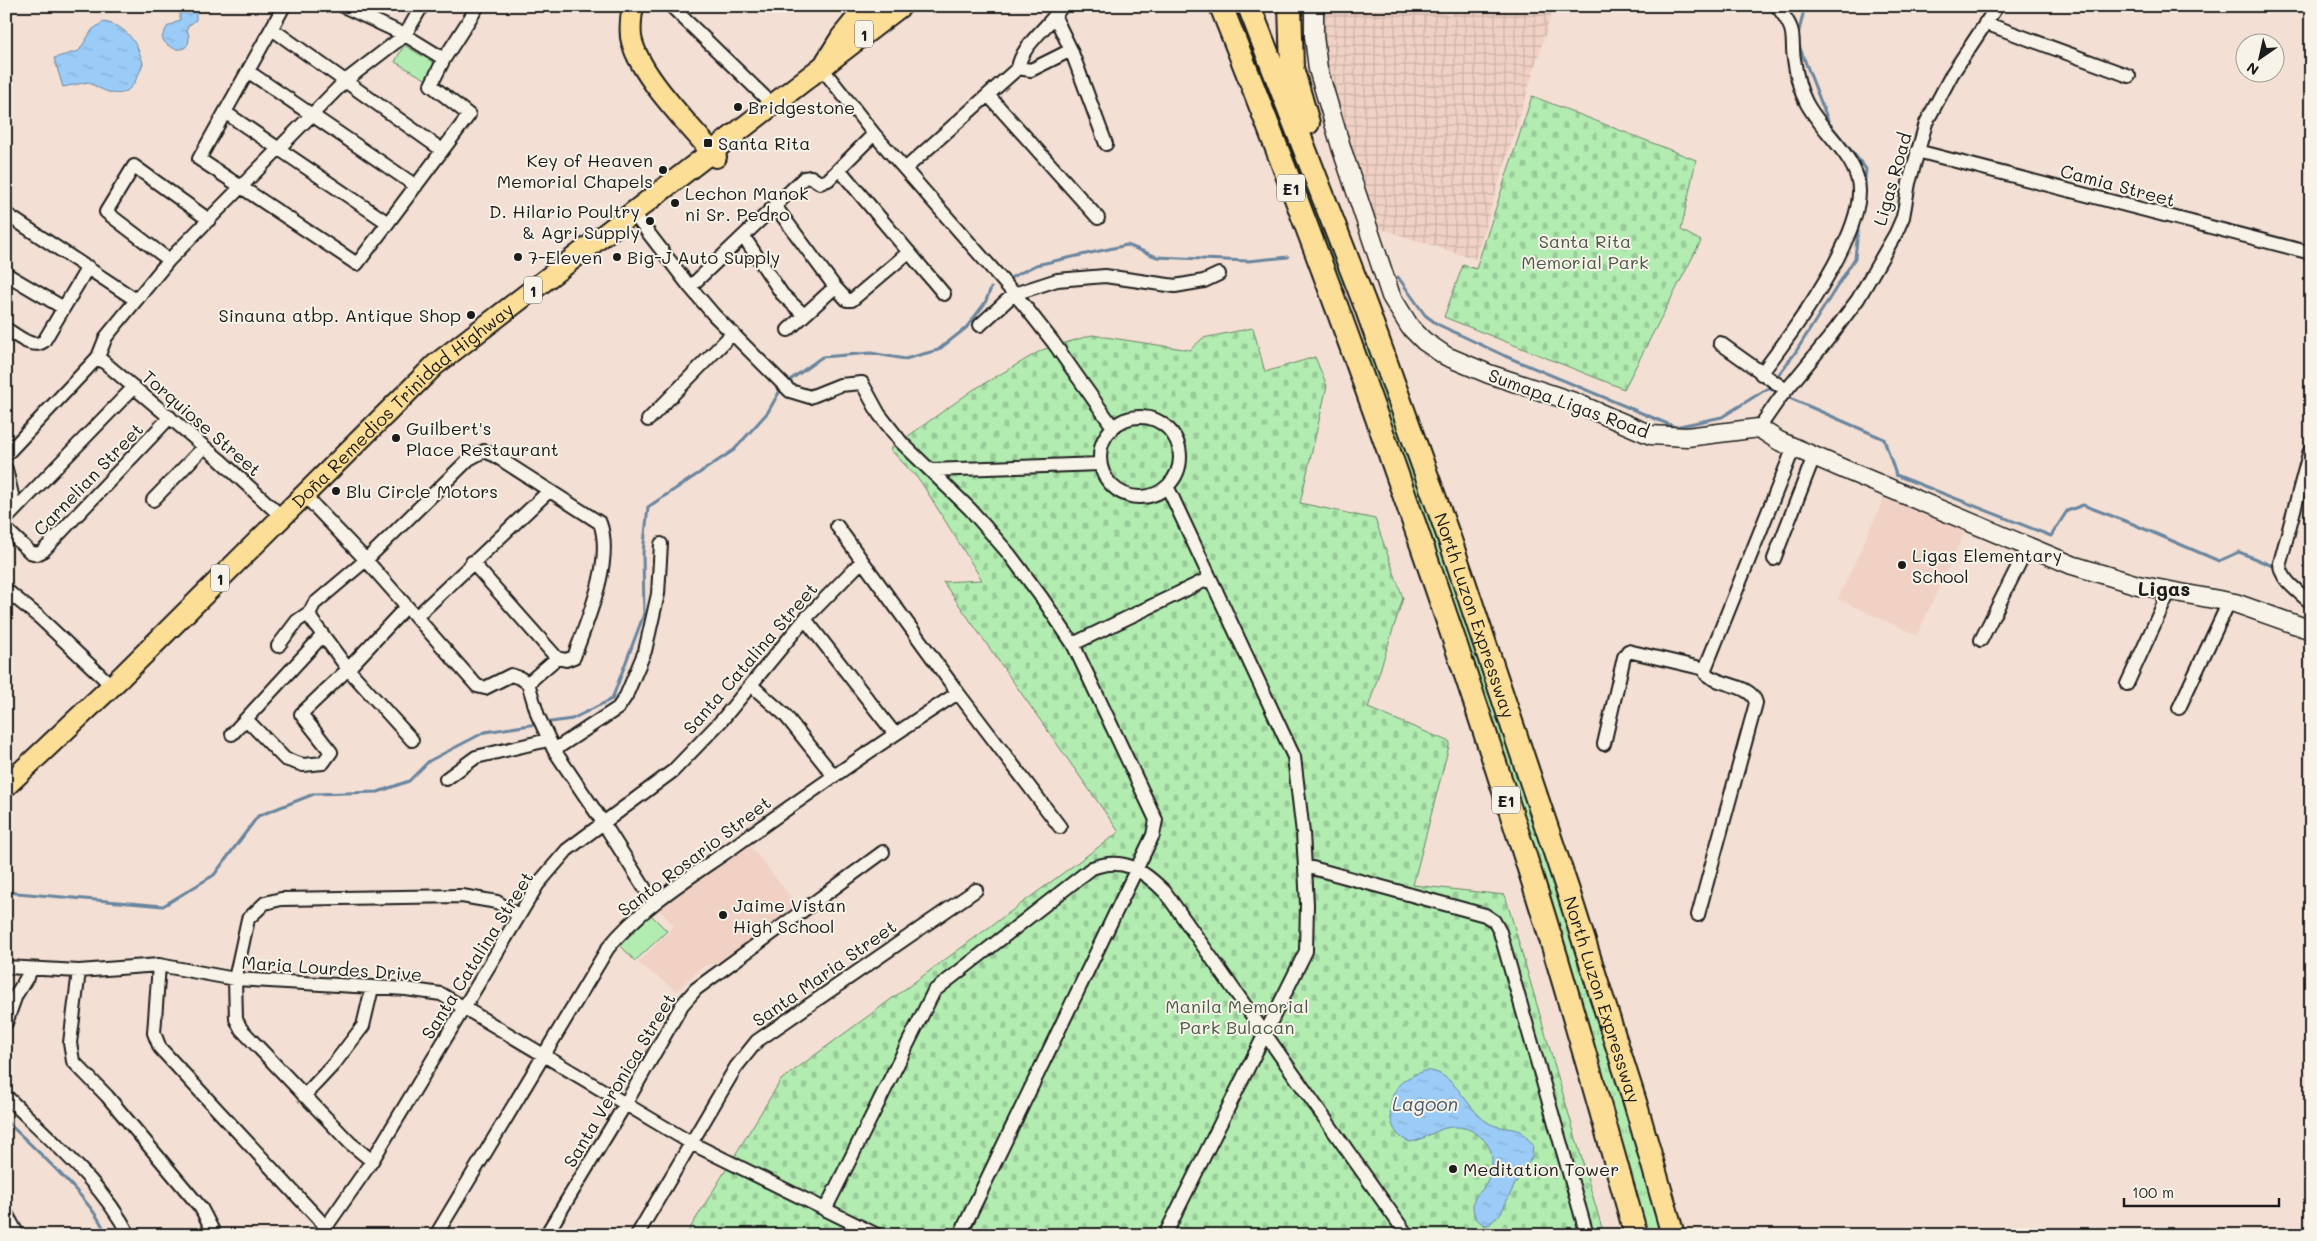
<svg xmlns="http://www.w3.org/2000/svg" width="2317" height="1241" font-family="Mali,sans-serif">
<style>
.built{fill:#f0d1c4}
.industrial{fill:url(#industrial-grid)}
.grass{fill:url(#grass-tufts);stroke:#678466}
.cemetery{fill:url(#cemetery-stones);stroke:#678466}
.pitch{fill:#b2ecb1;stroke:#678466}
.water{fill:url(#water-ripples);stroke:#68859f}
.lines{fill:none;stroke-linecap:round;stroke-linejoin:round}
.stream{stroke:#68859f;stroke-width:3}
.minor-casing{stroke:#1c1c1c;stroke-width:16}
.secondary-casing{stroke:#1c1c1c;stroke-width:21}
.primary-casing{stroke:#1c1c1c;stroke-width:24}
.trunk-casing{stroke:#1c1c1c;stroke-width:24}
.motorway-casing{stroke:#1c1c1c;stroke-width:26}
.minor{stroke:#f7f3e8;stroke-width:12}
.secondary{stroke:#f7f3e8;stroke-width:18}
.primary{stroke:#fcde96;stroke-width:20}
.trunk{stroke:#fcde96;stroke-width:20}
.motorway{stroke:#fcde96;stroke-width:22}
.poi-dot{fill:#1c1c1c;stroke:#f7f3e8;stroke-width:2}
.labels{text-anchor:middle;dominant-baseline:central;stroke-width:4;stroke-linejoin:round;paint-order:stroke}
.shield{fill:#f7f3e8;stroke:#5e5c59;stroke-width:1}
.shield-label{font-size:16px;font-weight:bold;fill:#1c1c1c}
.poi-label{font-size:18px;fill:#1c1c1c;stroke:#f7f3e8;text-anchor:start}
.street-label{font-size:18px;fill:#1c1c1c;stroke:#f7f3e8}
.park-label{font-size:18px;fill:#495a49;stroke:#f7f3e8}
.water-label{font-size:19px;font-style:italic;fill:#485969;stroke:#f7f3e8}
.quarter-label{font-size:20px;font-weight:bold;fill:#1c1c1c;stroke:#f7f3e8}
</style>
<defs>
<pattern id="industrial-grid" width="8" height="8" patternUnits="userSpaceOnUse" patternTransform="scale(1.25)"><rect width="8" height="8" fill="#f0d1c4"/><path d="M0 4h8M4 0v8" fill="none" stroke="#cdb3a8"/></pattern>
<pattern id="grass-tufts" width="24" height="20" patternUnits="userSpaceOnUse" patternTransform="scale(1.25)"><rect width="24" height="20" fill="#b2ecb1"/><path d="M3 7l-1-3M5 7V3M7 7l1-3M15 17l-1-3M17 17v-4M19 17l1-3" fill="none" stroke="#98ca98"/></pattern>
<pattern id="cemetery-stones" width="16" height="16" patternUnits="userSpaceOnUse" patternTransform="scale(1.25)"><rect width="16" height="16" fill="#b2ecb1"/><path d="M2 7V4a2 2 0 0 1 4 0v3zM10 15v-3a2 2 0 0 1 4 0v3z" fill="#98ca98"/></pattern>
<pattern id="water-ripples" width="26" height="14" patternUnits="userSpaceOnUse" patternTransform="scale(1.25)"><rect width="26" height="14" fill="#9bcbf7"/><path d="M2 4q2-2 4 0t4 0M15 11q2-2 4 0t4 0" fill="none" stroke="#85aed3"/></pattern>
</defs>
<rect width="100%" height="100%" fill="#f3dfd3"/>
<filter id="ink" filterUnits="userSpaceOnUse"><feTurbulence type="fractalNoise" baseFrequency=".02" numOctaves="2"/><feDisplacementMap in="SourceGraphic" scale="10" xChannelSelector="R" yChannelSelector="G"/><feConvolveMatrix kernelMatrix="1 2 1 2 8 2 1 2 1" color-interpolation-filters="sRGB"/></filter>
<g filter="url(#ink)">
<path class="built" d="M1886 494 1965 531 1917 635 1838 599Z
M748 843 797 905 722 960 700 968 677 991 638 963 674 926 655 905Z"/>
<path class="industrial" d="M1325 6H1424L1450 16 1454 6H1554L1475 259 1378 228 1338 108 1318 41Z"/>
<path class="grass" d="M1227 6H1239L1346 282 1334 286Z
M1366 339 1539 816 1665 1235H1648L1610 1108 1356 342Z"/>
<path class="cemetery" d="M1532 96 1696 160 1681 230 1701 241 1624 389 1444 317 1463 265 1476 269Z
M1253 328 1265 372 1315 357 1327 386 1300 503 1375 519 1403 598 1368 708 1450 742 1413 885 1505 895 1604 1235H686L781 1080 1119 832 943 582 982 580 921 482 890 449 973 390 1042 350 1092 335 1190 350 1203 338Z"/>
<path class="pitch" d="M404 45 436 64 427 80 395 62Z
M651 915 667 931 635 961 620 945Z"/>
<path class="water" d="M185 6H199L196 10V20L187 27C187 31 189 35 189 39 188 56 165 49 162 37L167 27 180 20V9Z
M103 22C126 25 137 42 143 63 131 98 120 101 88 82L63 87 54 58 79 51 92 30Z
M1423 1071C1453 1067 1466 1109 1487 1122 1498 1129 1509 1127 1521 1131L1533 1145 1532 1157 1515 1184 1501 1213 1489 1225C1475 1225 1469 1208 1476 1196 1478 1193 1482 1191 1484 1187 1493 1172 1497 1151 1482 1138 1475 1132 1467 1127 1457 1127 1439 1125 1427 1140 1410 1142 1387 1135 1385 1102 1399 1085 1405 1078 1415 1075 1423 1071Z"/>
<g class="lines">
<path class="stream" d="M1798 35 1805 6
M1798 43 1829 123 1866 169 1864 188
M1012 277 1036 265 1127 245 1157 257 1248 261 1288 257
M1398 277 1425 315 1437 324 1505 356 1675 427 1722 417 1768 388 1772 383
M1776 378 1795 353 1855 258 1859 221
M786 383 822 357 871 353 905 359 938 350 966 328 985 303 991 288
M1768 388 1779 393
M1785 396 1884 439 1896 475 2051 536 2067 511 2083 505 2133 524 2219 561 2239 552 2275 567
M2291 577 2307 591
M544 723 572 719 612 699 644 614 643 553 648 507 734 450 768 412 782 387
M6 892 163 906 214 875 258 816 314 794 378 792 409 781 429 761 485 732 537 724
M6 1121C31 1145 98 1205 106 1235"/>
<defs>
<path id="minor" d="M284 6 199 159 357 264 469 115 431 85 444 59 478 6
M343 6 405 35 444 59
M671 6 773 105
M1055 17 1071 50 1106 144
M1985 23 2129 76
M272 29 442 150
M821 67 874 134 1024 305 1053 342 1113 427
M1018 68 1031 70 1071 50
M249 72 416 186
M988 95 1098 218
M226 113 388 223
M1917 151 2311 253
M839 169 944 294
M905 169 1018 68C1022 44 1049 27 1062 6
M775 206 835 287 847 300H852L909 252
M633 213 690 287 714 315 790 391 810 397 840 385 862 383 879 414 901 442 970 509 1010 555 1042 598 1073 644 1156 820 1153 835 960 1235
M6 214 136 300
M744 237 782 294 804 315
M169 260 106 212 134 166 209 220
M6 274 62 307
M690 287 804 178 811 177 820 183 828 180 874 134
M980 325 1014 294 1057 280 1105 276 1175 286 1204 281 1219 274
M6 329C17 335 32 350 44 341L88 267
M788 330 835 287
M1720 343 1786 390
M98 357 220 460 282 517
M1761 374C1790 336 1873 225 1857 177 1848 149 1819 128 1806 102 1799 89 1796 73 1794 59 1792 49 1794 38 1791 29 1788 20 1782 13 1777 6
M1100 457a40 40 0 1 1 80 0a40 40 0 1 1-80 0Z
M648 420 733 333
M1759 428 1779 399 1829 338 1858 299 1896 233 1903 217 1909 183 1926 123 1952 74 1997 6
M2310 450 2280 563C2280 580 2299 592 2311 603
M6 455 98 357 106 337 169 260 345 81 405 35 422 6
M6 469 15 508
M930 470 1100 464
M304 495 366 560 477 686 485 688 511 675 520 678 528 683 538 716 554 750 604 824 654 903
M153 500 204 447
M6 519 134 387
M837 526 958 693 1060 827
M6 529 30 552 37 554 43 551 170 417
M1774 559 1814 456
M6 590 39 617 112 686
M416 617 549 491
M805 619 894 733
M1981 640 2028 546
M1073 644 1210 578
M278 646 297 621 310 612
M528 683 557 658
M2127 684 2170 590
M751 685 785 715 833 775
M2179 708 2229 602
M246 719 285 759 303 765 323 763 331 752 301 714 348 669 406 607
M232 734 323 635
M412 740 348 669 311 619 310 612 314 604 366 560 469 459 484 451 494 455 600 523C614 561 587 620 574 657L566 660 557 658 472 562
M1604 744 1624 657 1628 651 1705 669
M554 750 618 708 626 696 645 651 658 594 661 544
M446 779 476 757 548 740
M1305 866 1485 915 1494 921 1500 932 1587 1235
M1698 915 1756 703C1752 684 1719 686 1706 674L1705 669 1794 447
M159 965 154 1033 160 1048 326 1227 328 1233
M6 967 79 971 159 965 235 979 406 989 441 994 691 1143 877 1235
M79 971 70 1043 73 1061 107 1096 201 1208 215 1235
M6 1023 16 995 32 969
M6 1096C49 1139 101 1181 129 1235
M304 1096 334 1064 363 1026 372 988
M372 1161 350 1143 241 1029 236 1019 235 979 248 919 265 903 281 899 462 896 497 902 518 915
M825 1210 934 991 1092 868C1123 856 1143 870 1165 892L1407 1235
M6 1213 18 1235
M326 1227 372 1161 538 884 567 850 673 771 722 720 805 619 861 562
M436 1235 608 948C641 907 689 878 732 848 806 795 881 742 958 693
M546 1235 626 1103 682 1005 696 989 883 852
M637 1235 736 1067 757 1041 976 890
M1165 1235 1306 951 1307 904 1303 833 1294 757 1168 488"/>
<path id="secondary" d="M1314 6V36L1318 69 1342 150 1391 296 1410 327 1424 341 1446 356 1489 374 1574 402 1651 435 1687 437 1759 428 1779 441 1846 470 2072 565 2138 585 2235 603 2311 630"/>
<path id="primary" d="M633 6C631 16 630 27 631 37 637 74 692 127 716 157"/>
<g id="trunk">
<path id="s1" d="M6 786 112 686 435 365 901 6"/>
</g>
<g id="motorway">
<path d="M1221 6C1338 298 1443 596 1538 897 1573 1009 1604 1122 1636 1235"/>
<path id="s2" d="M1249 6 1366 307 1451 543 1568 891 1635 1102 1673 1235"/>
<path d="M1290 6 1292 68 1308 123"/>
<path d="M827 62 842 38 868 6"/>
</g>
</defs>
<use href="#minor" class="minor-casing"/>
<use href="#secondary" class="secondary-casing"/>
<use href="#primary" class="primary-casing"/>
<use href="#trunk" class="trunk-casing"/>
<use href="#motorway" class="motorway-casing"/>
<use href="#minor" class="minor"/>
<use href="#secondary" class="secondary"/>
<use href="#primary" class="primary"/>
<use href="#trunk" class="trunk"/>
<use href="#motorway" class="motorway"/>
</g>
</g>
<g class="poi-dot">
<circle cx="738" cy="107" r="5"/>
<rect x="703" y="138" width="10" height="10" rx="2.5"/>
<circle cx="663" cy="170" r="5"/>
<circle cx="675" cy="203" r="5"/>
<circle cx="650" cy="221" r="5"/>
<circle cx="518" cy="257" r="5"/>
<circle cx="617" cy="257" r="5"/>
<circle cx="471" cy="315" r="5"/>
<circle cx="396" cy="438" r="5"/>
<circle cx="336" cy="491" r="5"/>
<circle cx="1902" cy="565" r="5"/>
<circle cx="723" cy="915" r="5"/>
<circle cx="1453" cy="1169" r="5"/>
</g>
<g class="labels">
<g class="shield">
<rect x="855" y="20.5" width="18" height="27" rx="4"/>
<rect x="1277" y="174.5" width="28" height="27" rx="4"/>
<rect x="524" y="276.5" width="18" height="27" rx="4"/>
<rect x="211" y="564.5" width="18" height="27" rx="4"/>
<rect x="1492" y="786.5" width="28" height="27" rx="4"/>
</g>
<g class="shield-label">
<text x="864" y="34">1</text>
<text x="1291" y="188">E1</text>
<text x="533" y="290">1</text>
<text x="220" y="578">1</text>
<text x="1506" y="800">E1</text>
</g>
<g class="poi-label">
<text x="748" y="107">Bridgestone</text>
<text x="718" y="143">Santa Rita</text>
<text x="653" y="160" text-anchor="end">Key of Heaven<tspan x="653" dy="21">Memorial Chapels</tspan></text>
<text x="685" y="193">Lechon Manok<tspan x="685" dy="21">ni Sr. Pedro</tspan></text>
<text x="640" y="211" text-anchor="end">D. Hilario Poultry<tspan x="640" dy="21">&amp; Agri Supply</tspan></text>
<text x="528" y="257">7-Eleven</text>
<text x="627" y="257">Big-J Auto Supply</text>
<text x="461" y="315" text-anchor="end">Sinauna atbp. Antique Shop</text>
<text x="406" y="428">Guilbert's<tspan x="406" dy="21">Place Restaurant</tspan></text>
<text x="346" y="491">Blu Circle Motors</text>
<text x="1912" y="555">Ligas Elementary<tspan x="1912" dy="21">School</tspan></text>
<text x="733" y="905">Jaime Vistan<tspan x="733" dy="21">High School</tspan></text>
<text x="1463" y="1169">Meditation Tower</text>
</g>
<g class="street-label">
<text transform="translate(1892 179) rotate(-74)">Ligas Road</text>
<text transform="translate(2118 185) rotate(15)">Camia Street</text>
<text transform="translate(1569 403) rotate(20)">Sumapa Ligas Road</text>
<text stroke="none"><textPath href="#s1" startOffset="550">Doña Remedios Trinidad Highway</textPath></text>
<text transform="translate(202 423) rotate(41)">Torquiose Street</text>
<text transform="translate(88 479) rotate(-46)">Carnelian Street</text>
<text stroke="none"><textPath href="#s2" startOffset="650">North Luzon Expressway</textPath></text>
<text transform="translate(750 658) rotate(-49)">Santa Catalina Street</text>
<text transform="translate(694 856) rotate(-37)">Santo Rosario Street</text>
<text transform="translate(477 955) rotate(-58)">Santa Catalina Street</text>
<text transform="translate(332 968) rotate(4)">Maria Lourdes Drive</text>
<text transform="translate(824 973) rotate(-35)">Santa Maria Street</text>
<text stroke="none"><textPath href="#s2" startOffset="1055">North Luzon Expressway</textPath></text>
<text transform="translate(619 1080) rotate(-59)">Santa Veronica Street</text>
</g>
<g class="park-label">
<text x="1585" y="241">Santa Rita<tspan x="1585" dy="21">Memorial Park</tspan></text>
<text x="1237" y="1006">Manila Memorial<tspan x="1237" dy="21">Park Bulacan</tspan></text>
</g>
<g class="water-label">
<text x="1425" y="1103">Lagoon</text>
</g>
<g class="quarter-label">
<text x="2164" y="588">Ligas</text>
</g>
</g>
<rect width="2317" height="1241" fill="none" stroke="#f7f3e8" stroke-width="25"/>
<rect x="12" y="12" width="2292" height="1216" fill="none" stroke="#1c1c1c" stroke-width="2" filter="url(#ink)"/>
<g transform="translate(2260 58) rotate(214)"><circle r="24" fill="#f7f3e8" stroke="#9f9d96"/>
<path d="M0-4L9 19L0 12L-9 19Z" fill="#1c1c1c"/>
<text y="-8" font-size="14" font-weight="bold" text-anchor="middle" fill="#1c1c1c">N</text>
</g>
<path d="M2124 1198v8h155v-8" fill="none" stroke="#1c1c1c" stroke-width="2.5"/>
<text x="2132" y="1198" font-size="15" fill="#1c1c1c" stroke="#f7f3e8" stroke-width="4" paint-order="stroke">100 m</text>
</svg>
